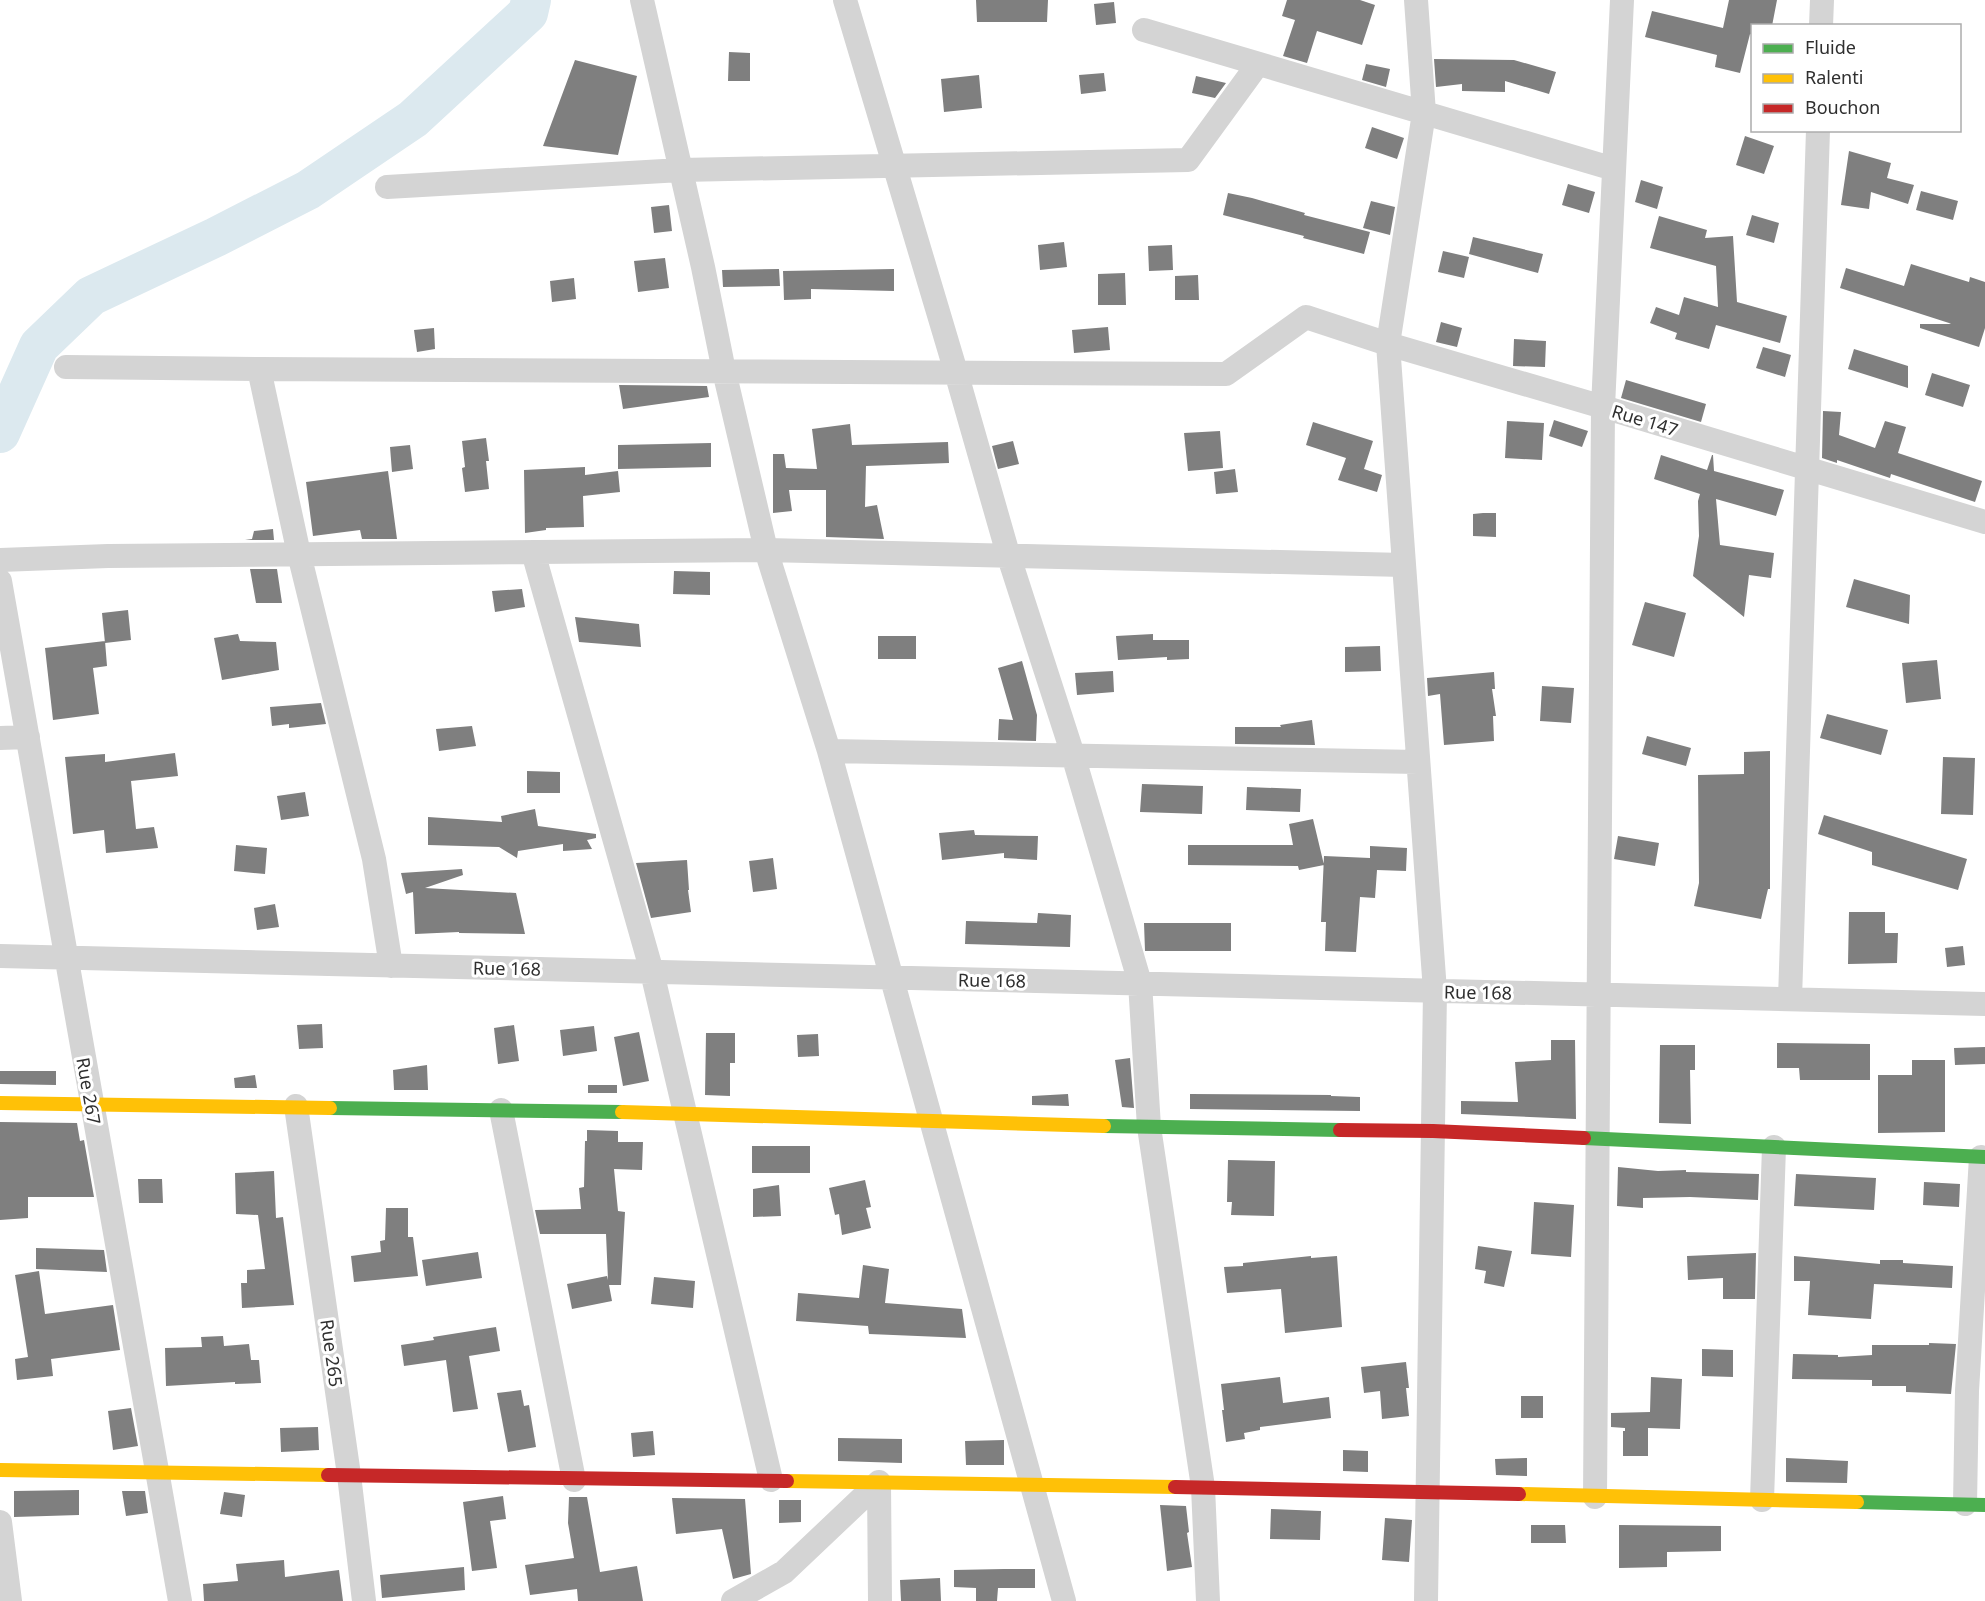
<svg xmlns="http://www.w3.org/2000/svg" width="1985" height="1601" font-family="'Noto Sans',sans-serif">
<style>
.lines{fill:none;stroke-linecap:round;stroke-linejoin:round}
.river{stroke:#dce9ef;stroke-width:40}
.building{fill:#7f7f7f}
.street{stroke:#d4d4d4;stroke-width:24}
.fast{stroke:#4caf50;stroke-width:14}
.slow{stroke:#ffc107;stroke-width:14}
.jam{stroke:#c62828;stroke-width:14}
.labels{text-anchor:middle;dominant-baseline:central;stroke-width:6;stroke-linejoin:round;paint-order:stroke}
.street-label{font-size:18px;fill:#2f2f2f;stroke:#fff}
</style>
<rect width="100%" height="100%" fill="#fff"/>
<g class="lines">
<path class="river" d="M0 433 39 346 91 296 216 237 308 190 413 119 528 13 531 0"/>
</g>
<path class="building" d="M976 0H1048L1047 22H977Z
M1287 0H1360L1375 5 1362 45 1317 31 1307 63 1283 56 1295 20 1282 16Z
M1729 0H1777L1772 26H1752V35L1750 34 1740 73 1715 67 1717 55 1645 37 1652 11 1723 28Z
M1114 2 1116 23 1096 25 1094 4Z
M729 52 750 53V81H728Z
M1434 59 1514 60 1556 72 1549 94 1505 81V92L1462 91V84L1436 87Z
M575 60 637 76 618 155 543 146Z
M1366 64 1390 69 1386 87 1362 80Z
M1104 73 1106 91 1081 94 1079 75Z
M979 75 982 108 944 112 941 79Z
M1196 76 1226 83 1215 98 1192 93Z
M1372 127 1404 138 1397 159 1365 148Z
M1745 136 1774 146 1764 174 1736 165Z
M1849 151 1891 163 1887 178 1914 185 1908 204 1871 192 1869 209 1841 205Z
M1641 180 1663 187 1657 209 1635 202Z
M1568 184 1595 192 1589 213 1562 205Z
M1921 191 1958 201 1953 220 1916 210Z
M1228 193 1252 198 1305 213 1304 215 1370 232 1364 254 1303 238 1304 236 1223 215Z
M1371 201 1395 207 1390 235 1363 228Z
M669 205 672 231 654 233 651 207Z
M1752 215 1779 223 1774 243 1746 235Z
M1659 216 1707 230 1705 238 1733 236 1737 302 1787 316 1780 343 1716 325 1709 349 1675 339 1677 333 1650 323 1656 307 1679 315 1684 297 1718 307 1716 266 1650 248Z
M1473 237 1543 254 1538 273 1469 254Z
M1064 242 1067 267 1040 270 1038 245Z
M1172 245 1173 270 1149 271 1148 246Z
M1443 251 1469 257 1464 278 1438 272Z
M665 258 669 288 638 292 634 261Z
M1911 264 1969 282 1970 277 1985 282V328L1979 347 1920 328V324H1951L1949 323 1840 288 1846 268 1904 286Z
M779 269 780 286 723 287 722 270Z
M894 269V291L811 289V299L784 300 783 271Z
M1125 273 1126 305H1098V274Z
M1198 275 1199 300H1175V276Z
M574 278 576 299 552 302 550 281Z
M1441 322 1462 328 1457 347 1436 342Z
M1108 327 1110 350 1074 353 1072 330Z
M434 328 435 349 417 352 414 330Z
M1514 339 1546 341 1545 367 1513 366Z
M1763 347 1791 355 1785 377 1756 368Z
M1854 349 1908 366V388L1848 369Z
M1932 373 1970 385 1963 407 1925 395Z
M1626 380 1706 404 1701 422 1621 398Z
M619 385 707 386 709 397 623 409Z
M1823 411 1841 412 1839 435 1875 448 1885 421 1906 427 1898 453 1982 481 1975 502 1891 474 1890 478 1837 460V463L1822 458Z
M1554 420 1588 431 1582 447 1549 436Z
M1507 421 1544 423 1542 460 1505 458Z
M1313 422 1373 441 1364 469 1382 475 1377 492 1338 480 1346 458 1306 445Z
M850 424 852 445 948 442 949 463 866 466 865 507 877 505 884 539 826 537V490H789L792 511 773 513V454H784L786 468 817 469 812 429Z
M1220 431 1223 468 1188 471 1184 433Z
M486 438 489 461H486L489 489 465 492 462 468 465 467 462 441Z
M1013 441 1019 464 998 469 992 446Z
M711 443V467L618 469V445Z
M410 445 413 469 392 472 390 447Z
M1661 455 1707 470 1712 455H1713L1714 471 1784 490 1776 516 1716 499 1720 545 1774 553 1771 578 1749 575 1744 617 1693 576 1699 536 1698 501 1700 494 1654 479Z
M585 467V475L618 471 620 492 583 496 584 527 546 528V530L525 533 524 470Z
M1235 469 1238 492 1216 494 1214 472Z
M388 471 397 539H362L360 530 313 536 306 482Z
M1483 513H1496V537L1473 536V514Z
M273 529 274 540H245L252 539 254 531Z
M250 569H277L282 603H256Z
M674 571 710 572V595L673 594Z
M1854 579 1910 595 1909 624 1846 607Z
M522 589 525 607 495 612 492 591Z
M1645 602 1686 613 1674 657 1632 645Z
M128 610 131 640 105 643 102 613Z
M575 617 639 624 641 647 579 642Z
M238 634 240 641 276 642 279 670 222 680 214 638Z
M1153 634V640H1189V659L1167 660V657L1118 660 1116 636Z
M878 636H916V659H878Z
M105 641 107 666 93 668 99 714 53 720 45 648Z
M1380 646 1381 671 1345 672V647Z
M1937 660 1941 699 1906 703 1902 663Z
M1022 661 1037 715 1036 741 998 740 999 719 1013 720 998 668Z
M1113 671 1114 692 1077 695 1075 673Z
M1494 672 1495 689H1492L1496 716H1493L1494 741 1444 745 1440 694 1428 696 1427 678Z
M1542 686 1574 688 1571 723 1540 721Z
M321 703 326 724 289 728V724L272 726 270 707Z
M1827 714 1888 730 1881 755 1820 738Z
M1312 720 1315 745 1235 744V727H1281L1280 725Z
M472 726 476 746 439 751 436 729Z
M1647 736 1691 748 1686 766 1642 754Z
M1770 751V889H1768L1761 919 1694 906 1699 883 1698 775 1744 774V752Z
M175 753 178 776 131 781 136 829 154 827 158 848 106 853 104 830 73 834 65 757 105 754V762Z
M1943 757 1975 758 1973 815 1941 814Z
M527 771 560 772V793H527Z
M1142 784 1203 786 1202 814 1140 812Z
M1247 787 1301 789 1300 812 1246 810Z
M305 792 309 816 281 820 277 796Z
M535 809 538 826 596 834V838L587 840 592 849 563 851V844L518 851 517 858 499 847 428 845V817L502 822 501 816Z
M1824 815 1967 859 1958 890 1872 865V852L1818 834Z
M1313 819 1324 865 1299 870 1298 866 1188 865V845H1293L1289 824Z
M974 830 975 835 1038 836 1037 860 1004 858V853L942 860 939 833Z
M1618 836 1659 843 1655 866 1614 859Z
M236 845 267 848 265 874 234 871Z
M1370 846 1407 848 1406 871 1377 870 1375 898 1360 897 1356 952 1325 951 1326 922H1321L1324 856 1370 858Z
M773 858 777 889 753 892 749 861Z
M687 860 689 890H688L691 912 651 918 636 863Z
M462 869 463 875 425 888 516 893 525 934 459 933V932L415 934 413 892 406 894 401 873Z
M275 904 279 927 257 930 254 908Z
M1849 912H1885V933H1898L1897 963 1848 964Z
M1038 913 1071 915 1070 947 965 944 966 921 1037 923Z
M1144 923H1231V951H1145Z
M1963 946 1965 965 1947 967 1945 948Z
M322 1024 323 1048 299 1049 297 1025Z
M514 1025 519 1061 498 1064 494 1028Z
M594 1026 597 1051 563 1056 560 1030Z
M639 1032 649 1081 623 1086 614 1037Z
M706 1033H735V1063H730V1096L705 1095Z
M818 1034 819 1056 798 1057 797 1035Z
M1551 1040H1575L1576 1119 1461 1114V1101L1518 1102 1515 1062 1551 1060Z
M1777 1043 1870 1044V1080H1800L1799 1068H1777Z
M1660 1045H1695V1070H1690L1691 1124 1659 1123Z
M1985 1047V1064L1955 1065 1954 1048Z
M1130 1058 1134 1108 1122 1107 1115 1060Z
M1912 1060H1945V1132L1878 1133V1075H1912Z
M427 1065 428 1090H394L393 1070Z
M0 1071H56V1085L0 1084Z
M255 1075 257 1088H235L234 1078Z
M588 1085H617V1093H588Z
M1068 1094 1069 1106 1032 1105V1096Z
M1190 1094 1331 1095V1096L1360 1097V1111L1190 1109Z
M0 1122 77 1123 80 1141 84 1140 94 1197H28V1218L0 1220Z
M587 1130 618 1131V1142H643L642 1170 614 1169 618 1211 625 1212 621 1285H609L612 1301 572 1309 567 1284 607 1276 608 1280 606 1234H540L535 1210 581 1209 579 1188 584 1187 585 1141H587Z
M752 1146H810V1173H752Z
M1228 1160 1275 1161 1274 1216 1231 1215 1232 1202H1227Z
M1618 1167 1658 1171 1686 1170V1172L1759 1174 1758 1200 1690 1197 1643 1198V1208L1617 1206Z
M274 1171 276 1218 283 1217 294 1305 242 1308 241 1283H247V1270L265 1269 258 1215 236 1214 235 1173Z
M1796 1174 1876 1178 1874 1210 1794 1206Z
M138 1179H162L163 1203H139Z
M865 1180 871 1207 866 1208 871 1228 842 1235 839 1214 835 1215 829 1188Z
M1924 1182 1960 1184 1959 1207 1923 1205Z
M779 1185 781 1216 753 1217V1189Z
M1534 1202 1574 1205 1571 1257 1531 1254Z
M386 1208H408V1237H413L418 1276 354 1282 351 1256 381 1252 380 1241 385 1240Z
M1478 1246 1512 1251 1504 1287 1484 1283 1486 1271 1475 1269Z
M36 1248 104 1250 107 1272 36 1269Z
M478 1252 482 1278 426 1286 422 1260Z
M1756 1253 1755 1299H1723V1278L1688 1280 1687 1256Z
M1311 1256V1258L1337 1256 1342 1327 1285 1333 1281 1289 1227 1293 1224 1267 1243 1266V1263Z
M1794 1256 1880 1264V1260H1903V1263L1953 1266 1952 1288 1874 1284 1871 1319 1808 1315 1810 1281H1794Z
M863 1265 889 1269 885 1303 962 1309 966 1338 869 1334 868 1326 796 1321 798 1293 859 1298Z
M39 1271 45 1314 113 1305 120 1350 51 1359 53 1376 17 1380 15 1359 28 1357 15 1275Z
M654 1277 695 1281 693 1308 651 1304Z
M496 1327 500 1351 469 1356 478 1409 453 1412 446 1360 404 1366 401 1345 434 1340 433 1337Z
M223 1336 224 1346 249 1344 251 1360H259L261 1383 235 1384V1382L166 1386 165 1348 202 1347 201 1337Z
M1929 1343 1956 1344 1951 1394 1906 1392V1386H1872V1380L1792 1379 1793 1354 1838 1355V1357L1872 1355V1345H1929Z
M1702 1349 1733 1350V1377L1702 1376Z
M1406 1362 1409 1388H1406L1409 1416 1382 1419 1380 1391 1364 1393 1361 1367Z
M1280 1377 1283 1403 1329 1397 1331 1418 1260 1427V1430L1244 1433 1245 1439 1226 1442 1222 1410H1224L1221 1384Z
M1651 1377 1682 1379 1680 1429 1648 1428V1456H1623V1431H1625V1428L1611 1427V1413L1650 1412Z
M521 1390 524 1406 529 1405 536 1447 508 1452 497 1393Z
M1521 1396H1543V1418H1521Z
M131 1408 138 1446 113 1450 108 1411Z
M318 1427 319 1450 281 1452 280 1428Z
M653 1431 655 1455 633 1457 631 1433Z
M838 1438 902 1439V1463L838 1461Z
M1004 1440V1465H966L965 1441Z
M1343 1450 1368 1451V1472L1343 1471Z
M1527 1458V1476L1496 1475 1495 1459Z
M1786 1458 1848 1461 1847 1483 1786 1482Z
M79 1490V1515L14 1517V1491Z
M122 1491H145L148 1513 126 1516Z
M224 1492 245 1495 242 1517 220 1514Z
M503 1496 506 1519 490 1521 497 1568 472 1571 463 1502Z
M569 1497H587L600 1572 637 1566 643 1601H578L577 1589 530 1595 525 1565 574 1558 568 1523Z
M672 1498 745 1499 751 1574 733 1579 722 1529 676 1534Z
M779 1500H801V1522L779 1523Z
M1160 1505 1186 1506 1189 1532 1187 1533 1192 1567 1167 1571Z
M1271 1509 1321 1511 1320 1540 1270 1539Z
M1385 1518 1412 1520 1409 1562 1382 1560Z
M1531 1525H1565L1566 1543H1531Z
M1619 1525 1721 1526V1551L1667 1552V1567L1619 1568Z
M284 1560 285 1577 339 1570 343 1601H204L203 1584 238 1581 236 1564Z
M464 1567 465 1590 382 1598 380 1575Z
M1004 1569H1035V1588H998L997 1601H976V1588L954 1587V1570Z
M940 1578 941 1601H901L900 1580Z"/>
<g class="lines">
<path class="street" d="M642 0 703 267 724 371 766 550 829 751 1064 1601
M845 0 956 372 1008 554 1073 755 1140 983 1149 1127 1203 1487 1208 1601
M1416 0 1424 113 1388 344 1435 991 1426 1601
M1821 26 1822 0
M1144 30 1614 169
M387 187 681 170 1188 160 1258 64
M66 367 259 369 1226 374 1306 317 1388 344 1603 407 1985 522
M259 369 299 554 374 859 391 966
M533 552 652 972 771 1480
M0 560 108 556 766 550 1404 565
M0 581 180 1601
M0 738 28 737
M829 751 1418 762
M0 956 1985 1004
M1790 999 1818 130
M296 1106 349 1475 364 1601
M501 1110 574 1480
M879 1482 880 1601
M1595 1497 1603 407 1622 0
M1762 1500 1774 1147
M1965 1504 1967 1391 1981 1157
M0 1522 10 1601
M733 1601 784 1572 879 1482"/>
<path class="fast" d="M330 1108 622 1112
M1104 1126 1340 1130
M1584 1138 1985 1157
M1857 1502 1985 1505"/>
<path class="slow" d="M0 1103 330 1108
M622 1112 1104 1126
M0 1470 328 1475
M787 1481 1175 1487
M1519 1494 1857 1502"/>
<path class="jam" d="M1340 1130 1433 1131 1584 1138
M328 1475 787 1481
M1175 1487 1519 1494"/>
</g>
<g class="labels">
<g class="street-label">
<text transform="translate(1645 420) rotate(17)">Rue 147</text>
<text transform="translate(507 968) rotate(1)">Rue 168</text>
<text transform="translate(992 980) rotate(1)">Rue 168</text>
<text transform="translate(1478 992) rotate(1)">Rue 168</text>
<text transform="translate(89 1091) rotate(80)">Rue 267</text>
<text transform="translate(332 1353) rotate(82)">Rue 265</text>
</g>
</g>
<rect x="1751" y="24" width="210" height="108" fill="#ffffff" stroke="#acacac" stroke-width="1.5"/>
<rect x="1763" y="44" width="30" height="9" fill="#4caf50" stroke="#acacac" stroke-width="1.5"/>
<text x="1805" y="54" font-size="18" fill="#2f2f2f">Fluide</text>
<rect x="1763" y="74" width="30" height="9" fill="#ffc107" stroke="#acacac" stroke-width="1.5"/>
<text x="1805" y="84" font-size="18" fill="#2f2f2f">Ralenti</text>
<rect x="1763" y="104" width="30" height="9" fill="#c62828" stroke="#acacac" stroke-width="1.5"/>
<text x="1805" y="114" font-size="18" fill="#2f2f2f">Bouchon</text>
</svg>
